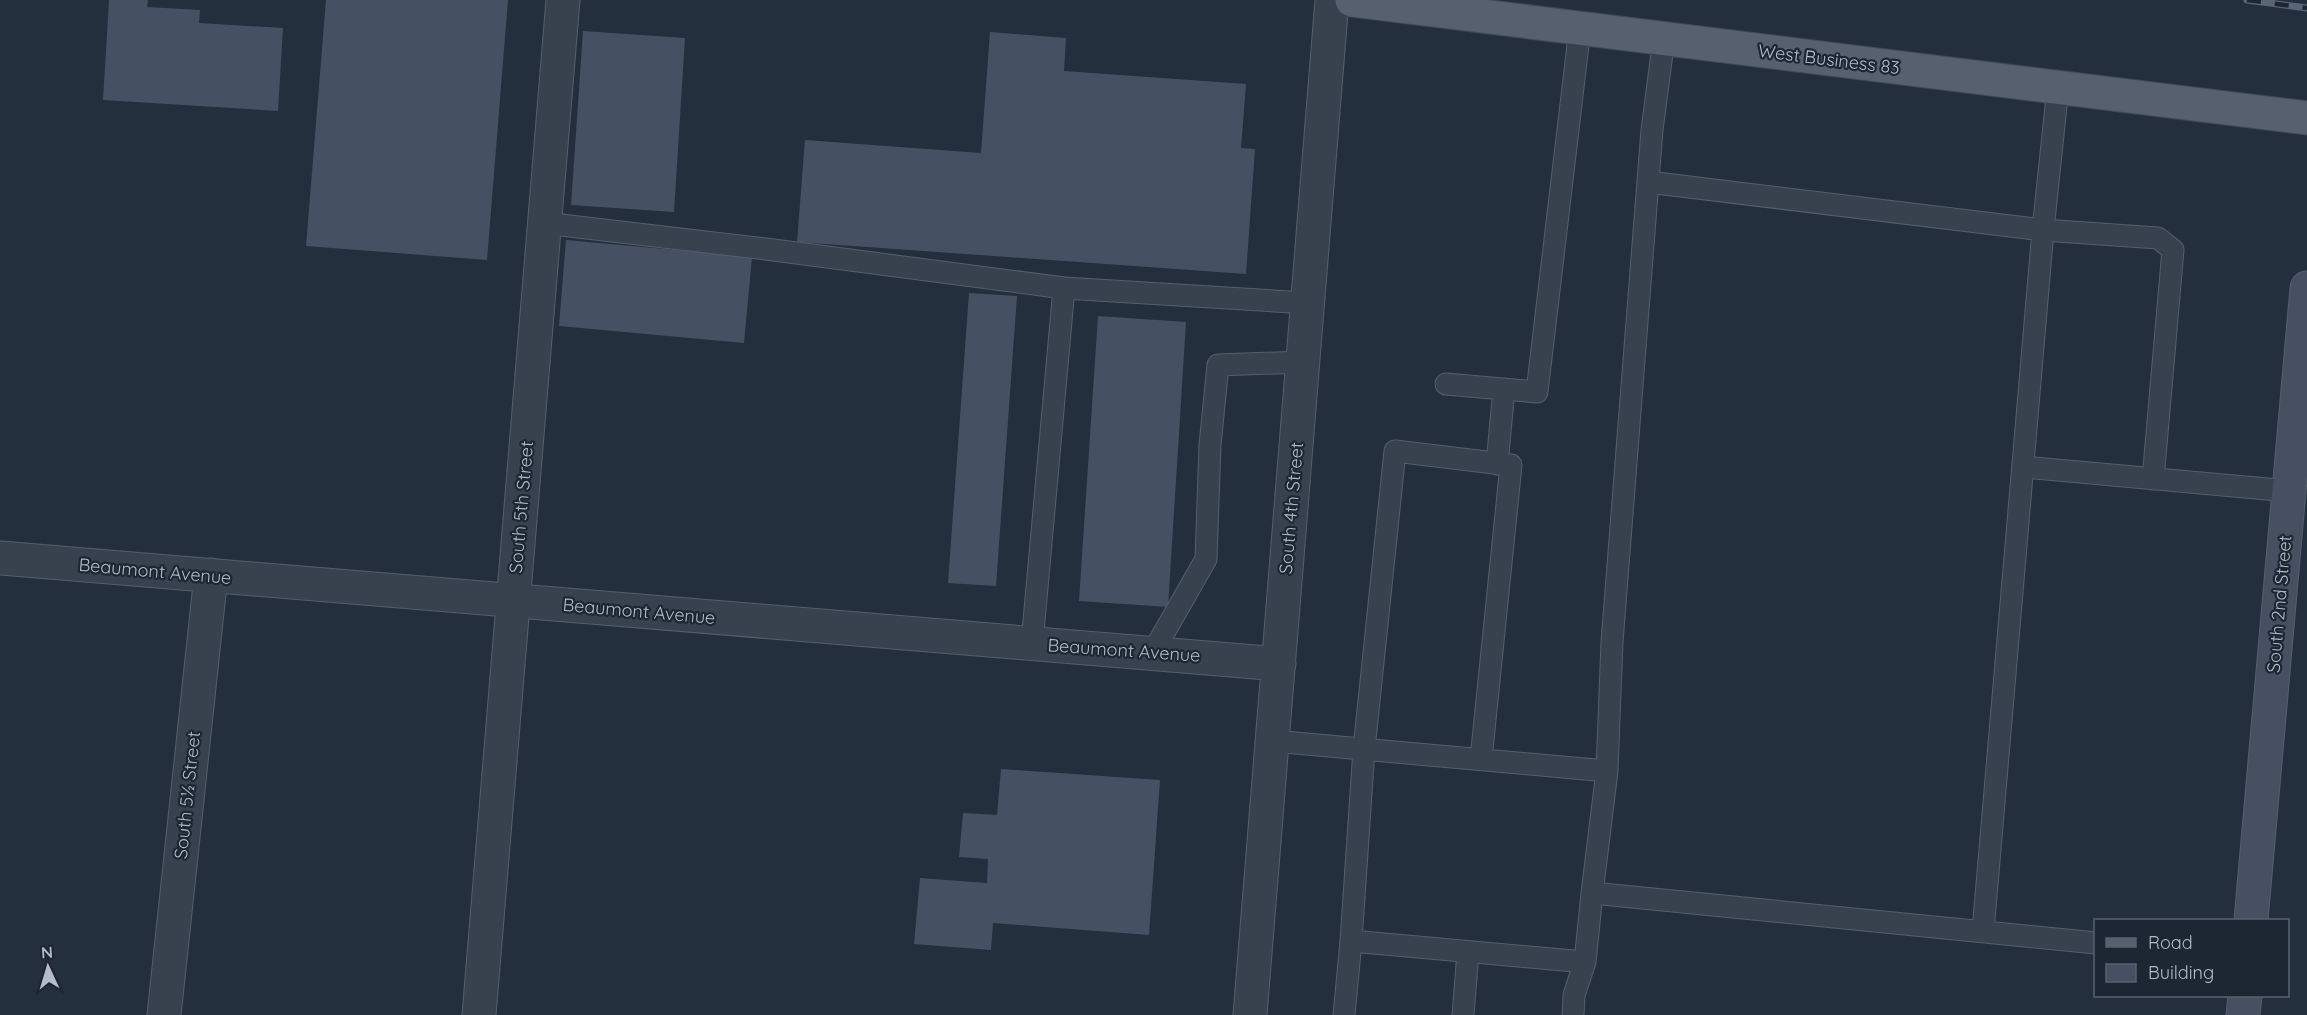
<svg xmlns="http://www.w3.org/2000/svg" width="2307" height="1015" font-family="Quicksand,sans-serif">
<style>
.building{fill:#455162}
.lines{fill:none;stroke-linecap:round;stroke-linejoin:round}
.lane-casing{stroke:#565f6c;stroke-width:23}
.street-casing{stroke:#565f6c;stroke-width:35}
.secondary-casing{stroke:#565f6c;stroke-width:35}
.primary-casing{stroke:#414a57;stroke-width:35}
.lane{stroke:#38414e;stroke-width:21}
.street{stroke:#38414e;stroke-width:33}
.secondary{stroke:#465061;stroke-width:33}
.primary{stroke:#56606e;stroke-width:33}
.rail-casing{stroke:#5a6575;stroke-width:7}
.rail{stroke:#1d2633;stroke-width:4.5;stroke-dasharray:14;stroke-linecap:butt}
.labels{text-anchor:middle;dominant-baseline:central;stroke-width:4.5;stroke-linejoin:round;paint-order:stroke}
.street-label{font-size:18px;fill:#b4bcc9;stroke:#1d2633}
</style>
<rect width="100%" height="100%" fill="#242f3e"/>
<path class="building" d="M109 0H148L147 7 200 10 199 23 283 28 278 111 103 100Z
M326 0H508L487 260 306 246Z
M583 31 685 38 674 212 571 205Z
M990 32 1066 38 1064 71 1246 84 1241 148 1255 149 1246 274 797 242 805 140 981 153Z
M566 240 752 257 744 343 559 326Z
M969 293 1017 296 996 586 948 583Z
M1098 316 1186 322 1168 607 1079 601Z
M1001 769 1160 780 1149 935 993 923 991 950 914 944 920 878 987 883 988 859 959 857 963 813 997 815Z"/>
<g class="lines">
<defs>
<path id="lane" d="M1664 38 1652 130 1612 642 1607 771 1592 893 2096 943
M2058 87 2043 230 2158 238 2173 250 2153 479
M1648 182 2043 230 1983 931
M544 223 766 249 1064 288
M1446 384 1537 392 1580 28
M1497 464 1504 389
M2023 467 2289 491
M1032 643 1064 288 1307 303
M1153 652 1206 559 1210 445 1218 365 1303 362
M1273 741 1607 771
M1481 759 1511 465 1395 451 1364 749 1351 941 1585 962 1592 893
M1344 1015 1351 941
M1463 1015 1468 952
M1573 1015 1574 995 1585 962"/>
<path id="street" d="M0 558 1279 664
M164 1015 211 575
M479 1015 563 0
M1250 1015 1332 0"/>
<path id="secondary" d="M2251 920 2307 288
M2243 1015 2245 996"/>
<path id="primary" d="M1352 0 2307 118"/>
</defs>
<use href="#lane" class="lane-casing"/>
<use href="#street" class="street-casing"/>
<use href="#secondary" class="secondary-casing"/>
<use href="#primary" class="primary-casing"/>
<use href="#lane" class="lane"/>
<use href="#street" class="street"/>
<use href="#secondary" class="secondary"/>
<use href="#primary" class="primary"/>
<defs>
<path id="rail" d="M2247 0 2307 8"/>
</defs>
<use href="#rail" class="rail-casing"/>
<use href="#rail" class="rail"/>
</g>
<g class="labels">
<g class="street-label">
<text transform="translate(1829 59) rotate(7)">West Business 83</text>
<text transform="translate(521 507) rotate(-85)">South 5th Street</text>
<text transform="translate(1291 508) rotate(-85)">South 4th Street</text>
<text transform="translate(155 571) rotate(5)">Beaumont Avenue</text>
<text transform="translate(2279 604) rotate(-85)">South 2nd Street</text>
<text transform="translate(639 611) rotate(5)">Beaumont Avenue</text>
<text transform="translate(1124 650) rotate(4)">Beaumont Avenue</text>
<text transform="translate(187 795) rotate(-84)">South 5½ Street</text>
</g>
</g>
<rect x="2094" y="919" width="195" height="78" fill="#1d2633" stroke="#59626f" stroke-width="1.5"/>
<rect x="2106" y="938" width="30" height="9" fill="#56606e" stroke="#59626f" stroke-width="1.5"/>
<text x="2148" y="949" font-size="18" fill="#b4bcc9">Road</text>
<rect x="2106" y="964" width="30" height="18" fill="#455162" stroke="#59626f" stroke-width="1.5"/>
<text x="2148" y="979" font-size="18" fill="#b4bcc9">Building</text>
<g transform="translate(48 967) rotate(356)" stroke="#1d2633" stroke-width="4.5" paint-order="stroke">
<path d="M0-4.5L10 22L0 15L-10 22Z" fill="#b4bcc9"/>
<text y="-9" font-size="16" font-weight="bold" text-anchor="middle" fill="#b4bcc9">N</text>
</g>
</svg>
